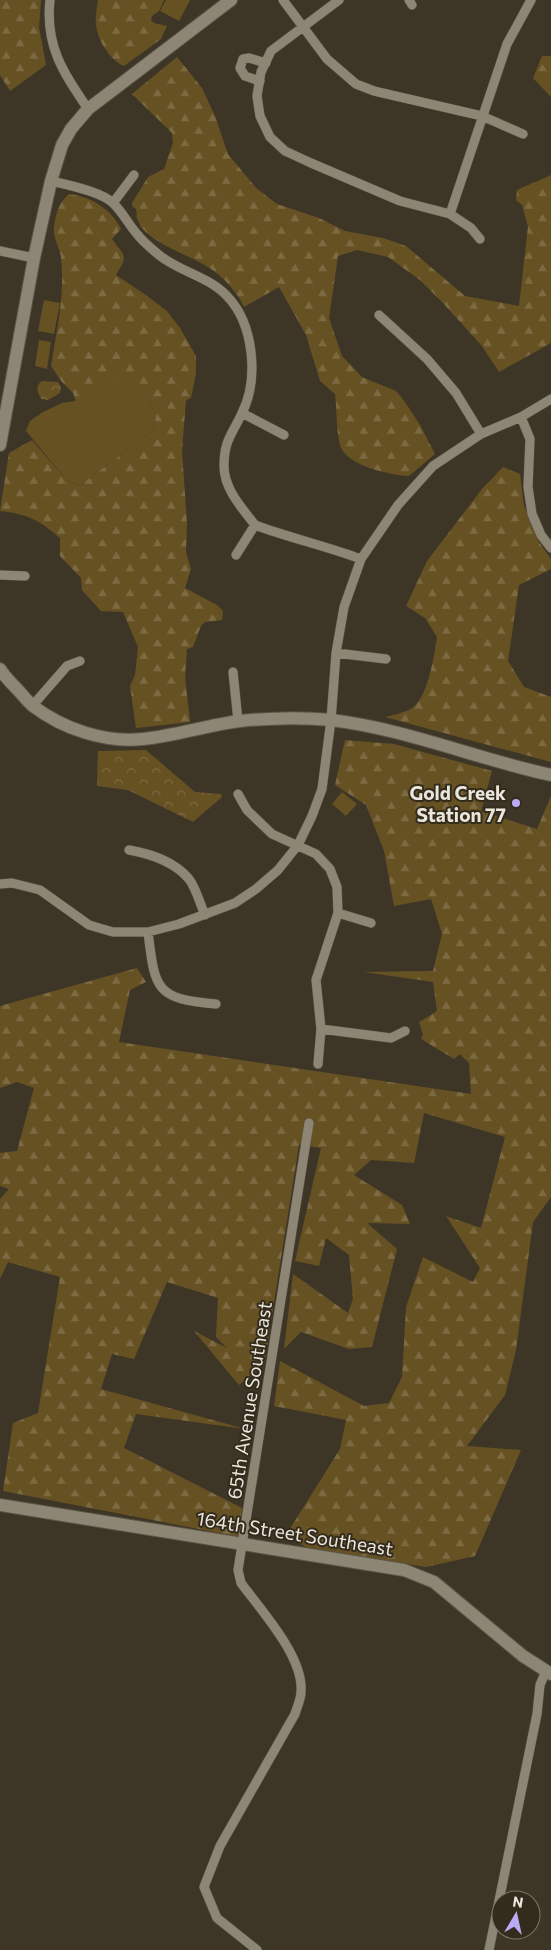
<svg xmlns="http://www.w3.org/2000/svg" width="551" height="1950" font-family="Commissioner,sans-serif">
<style>
.grass{fill:#665123}
.forest{fill:url(#forest-firs)}
.park{fill:url(#park-crowns)}
.lines{fill:none;stroke-linecap:round;stroke-linejoin:round}
.street-casing{stroke:#5b5548;stroke-width:10}
.secondary-casing{stroke:#5b5548;stroke-width:14}
.street{stroke:#8e8674;stroke-width:9}
.secondary{stroke:#8e8674;stroke-width:12}
.poi-dot{fill:#bbaaf6;stroke:#332c1d;stroke-width:2}
.labels{text-anchor:middle;dominant-baseline:central;stroke-width:4;stroke-linejoin:round;paint-order:stroke}
.poi-label{font-size:19px;font-weight:bold;fill:#eae6dc;stroke:#332c1d;text-anchor:end}
.street-label{font-size:19px;fill:#eae6dc;stroke:#332c1d}
</style>
<defs>
<pattern id="forest-firs" width="22" height="20" patternUnits="userSpaceOnUse" patternTransform="scale(1.25)"><rect width="22" height="20" fill="#665123"/><path d="M5 1l3.5 6h-7zM16 11l3.5 6h-7z" fill="#7c6a42"/></pattern>
<pattern id="park-crowns" width="20" height="18" patternUnits="userSpaceOnUse" patternTransform="scale(1.25)"><rect width="20" height="18" fill="#665123"/><path d="M2 6a3 3 0 1 1 6 0M12 15a3 3 0 1 1 6 0" fill="none" stroke="#7c6a42"/></pattern>
</defs>
<rect width="100%" height="100%" fill="#3d3627"/>
<path class="grass" d="M166 0H190L179 21 160 11Z
M44 300 60 303 54 334 38 331Z
M39 340 51 342 47 369 35 366Z
M120 373C138 387 166 407 151 432L79 486 66 479 26 431 30 421 43 412 62 403 90 399Z
M342 792 357 804 346 816 332 804Z"/>
<path class="forest" d="M0 0H41L39 27 46 65 10 91 0 75Z
M98 0H164L159 11 152 16 151 20 154 23 167 26 161 39 124 66C110 60 97 40 96 24 95 17 97 7 98 0Z
M542 56H551V97L533 78Z
M177 57 202 88 215 116 228 154 256 188 277 204 319 218 345 231 383 238 406 246 465 296 519 306 528 226 522 205 516 200 517 190 551 175V343L499 372 482 346 442 302 420 280 388 257 357 250 338 256 329 318 342 356 362 377 396 391 405 402 420 425 435 454 409 476C390 475 346 466 340 445 336 431 337 410 335 394L320 381 306 335 279 287 244 307C237 292 223 276 208 267 190 255 146 242 138 221 136 218 137 212 136 209L132 206V203L148 177 164 169 173 143 172 133 132 94Z
M69 194C92 197 111 209 121 229L112 239C126 258 128 255 116 275L146 295 167 311 180 328 196 356V373L191 398 186 400 182 451 187 523 186 552 191 569 185 588 217 605 223 611 222 620 205 622 201 626 193 647 187 649 185 676 190 722 136 728 130 686 135 675 138 647 123 612 101 611 82 590 81 578 60 556V538C39 520 28 514 0 511L9 453 32 440 66 479 79 486 151 432C166 407 138 387 120 374L90 399 76 402 73 393 62 382 51 366C57 330 65 294 61 258 60 247 53 239 54 228 55 215 59 202 69 194Z
M503 467 520 474 524 506 539 542 551 559V569L519 585 508 661 524 687 551 697V762L385 717C393 715 402 713 409 710 428 701 434 656 437 637L425 618 406 606 427 561 482 489Z
M345 740 394 744 492 771 481 811 537 829 551 796V1197L533 1222 516 1350 505 1395 467 1446 521 1450 475 1556 426 1567 307 1548 286 1535 340 1449 346 1420 274 1406 280 1361 364 1406 389 1403 402 1377 406 1307 423 1257 473 1282 480 1268 446 1216 481 1228 505 1137 424 1113 414 1163 371 1160 354 1175 402 1205 410 1224 367 1223 397 1249 372 1347 349 1349 301 1332 284 1349 293 1274 348 1313 353 1299 349 1255 326 1238 319 1266 295 1261 321 1148 299 1145 264 1365 239 1385 194 1331 227 1348 216 1337 218 1298 167 1282 134 1359 112 1354 101 1389 245 1429 136 1414 124 1448 242 1508 240 1537 3 1491 13 1423 38 1413 60 1277 8 1262 0 1279V1199L9 1189 0 1186V1153L17 1151 34 1088 17 1082 0 1088V1006L137 968 146 982 130 990 119 1042 471 1094 469 1063 460 1054 454 1059 421 1039 423 1034 419 1022 437 1011 433 982 364 972 433 971 442 934 431 899 394 906 384 851 366 805 335 785Z"/>
<path class="park" d="M42 381 58 382 61 387 60 393 48 400 41 399C37 391 35 386 42 381Z
M146 750 195 792 221 794 222 797 193 822 128 790 97 786 98 751Z"/>
<g class="lines">
<defs>
<path id="street" d="M50 0C45 46 63 72 88 109
M283 0 327 59 356 84 374 91 482 116 523 134
M339 0 271 51 261 72 257 96 260 116 270 137 285 151 311 163 400 201 450 214 471 228 480 239
M409 0 412 5
M260 81 245 76 240 68 243 59 249 58 266 63
M51 181C68 185 103 192 114 204 123 213 129 225 137 234 143 242 152 249 159 255 180 272 208 276 227 296 254 324 259 379 242 413 232 435 224 440 224 466 224 489 242 508 255 525
M113 203 134 175
M450 214 507 44 531 0
M0 251 34 258
M379 315 427 359 456 393 481 434
M242 413 284 435
M521 417 530 439 528 487 532 514 541 535 551 548
M255 525C290 538 326 546 361 559
M236 555 255 525
M0 575 25 576
M336 653 386 659
M233 672 238 721
M33 705 67 666 80 661
M238 794 247 810 272 834 316 854 330 869 337 887 338 913 316 980 321 1029 318 1064
M129 850C151 854 174 861 189 879 196 888 200 904 205 915
M0 884 12 883 40 890 89 925 113 932H148L179 924 235 903 256 889 278 870 298 845 312 816 322 789 331 720 336 653 344 607 361 559 398 505 433 466 481 434 521 417 551 399
M338 913 371 923
M148 932C155 989 155 999 216 1004
M321 1029 391 1038 405 1031
M257 1950 217 1918 204 1887 220 1846 295 1714C297 1707 301 1699 301 1692 304 1657 261 1610 241 1583L238 1570 309 1123
M489 1950 537 1714 540 1685 546 1671"/>
<path id="secondary" d="M0 445 34 258 51 181 62 145 71 129 88 109 231 0
M0 669C5 677 11 683 17 689 23 695 27 701 33 706 63 729 105 743 143 739 176 736 207 725 240 721 270 718 301 717 331 720 406 729 477 759 551 775
M0 1505 404 1570 434 1582 523 1656 551 1674"/>
</defs>
<use href="#street" class="street-casing"/>
<use href="#secondary" class="secondary-casing"/>
<use href="#street" class="street"/>
<use href="#secondary" class="secondary"/>
</g>
<circle class="poi-dot" cx="516" cy="803" r="5"/>
<g class="labels">
<g class="poi-label">
<text x="506" y="792">Gold Creek<tspan x="506" dy="22">Station 77</tspan></text>
</g>
<g class="street-label">
<text transform="translate(249 1400) rotate(-81)">65th Avenue Southeast</text>
<text transform="translate(295 1533) rotate(9)">164th Street Southeast</text>
</g>
</g>
<g transform="translate(516 1915) rotate(9)"><circle r="24" fill="#332c1d" stroke="#7c7669"/>
<path d="M0-4L9 19L0 12L-9 19Z" fill="#bbaaf6"/>
<text y="-8" font-size="14" font-weight="bold" text-anchor="middle" fill="#eae6dc">N</text>
</g>
</svg>
